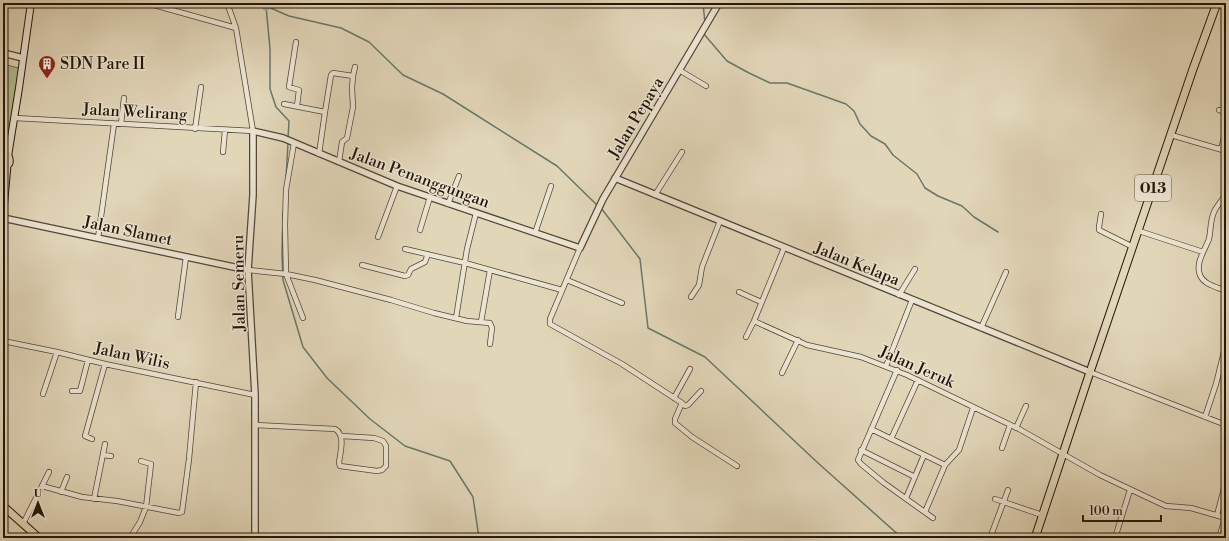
<svg xmlns="http://www.w3.org/2000/svg" width="1229" height="541" font-family="'Libre Bodoni',serif">
<style>
.green{fill:#b2be90;stroke:#6a6a4c}
.lines{fill:none;stroke-linecap:round;stroke-linejoin:round}
.stream{stroke:#67786b;stroke-width:1.5}
.river{stroke:#95b9ac;stroke-width:9}
.minor-casing{stroke:#534635;stroke-width:6}
.tertiary-casing{stroke:#534635;stroke-width:8}
.secondary-casing{stroke:#231609;stroke-width:8}
.primary-casing{stroke:#231609;stroke-width:9}
.minor{stroke:#ece4d2;stroke-width:4.5}
.tertiary{stroke:#ece4d2;stroke-width:5.5}
.secondary{stroke:#ece4d2;stroke-width:6}
.primary{stroke:#e2d6b9;stroke-width:7}
.labels{text-anchor:middle;dominant-baseline:central;stroke-width:3;stroke-linejoin:round;paint-order:stroke}
.shield{fill:#ece4d2;stroke:#5f5445;stroke-width:1}
.shield-label{font-size:15px;font-weight:bold;fill:#231609}
.poi-label{font-size:16px;fill:#231609;stroke:#ece4d2;text-anchor:start}
.street-label{font-size:16px;fill:#231609;stroke:#ece4d2}
</style>
<rect width="100%" height="100%" fill="#e2d6b9"/>
<filter id="stains"><feTurbulence type="fractalNoise" baseFrequency=".005" numOctaves="4"/><feColorMatrix values="0 0 0 0 .2 0 0 0 0 .09 0 0 0 0 .02 0 0 0 .5 -.17"/></filter>
<radialGradient id="worn" r=".72"><stop offset=".6" stop-color="#630" stop-opacity="0"/><stop offset="1" stop-color="#630" stop-opacity=".3"/></radialGradient>
<path class="green" d="M3 64 22 69 10 150 3 153Z"/>
<g class="lines">
<path class="stream" d="M703 3 705 23
M266 6 289 16 341 28 369 42 403 75 443 94 557 166 598 206
M266 6 270 49V89L276 107 289 121 288 139
M703 33 727 61 749 73 770 83H787L846 104 854 111 860 124 871 136 885 144 893 155 917 174 925 188 938 196 962 206 974 217 998 232
M286 179 288 143
M601 208 640 259 648 328 705 357 818 463 902 538
M283 212 282 254 283 280 303 347 327 378 370 419 405 446 450 461 473 497 479 538"/>
<path class="river" d="M264 3 266 6"/>
<defs>
<path id="minor" d="M147 3 236 28
M296 42 289 87 299 90 297 106
M679 70 706 86
M284 104 325 112 319 154
M1219 110 1226 112
M325 112 331 75 333 73 353 76 355 67
M15 118 253 131 236 28 227 3
M121 124 124 98
M195 129 201 87
M1171 135 1226 151
M294 143 286 190 285 225 286 274 303 318
M1221 149 1226 130
M223 152 225 130
M339 162 342 142 347 138 353 107 352 88 353 76
M1226 193C1223 200 1217 205 1214 212 1210 221 1211 230 1209 239 1205 250 1195 263 1200 275 1204 285 1217 287 1226 291
M655 195 682 152
M448 204 459 176
M1101 214 1099 227V230L1133 247
M420 230 430 197
M1139 231 1203 252
M535 233 551 186
M378 237 397 186
M98 238 114 124
M580 248 550 319V324L622 364 682 403 675 419V423L692 437 737 466
M405 249 465 263 562 290
M362 265 405 276 408 275 411 269 425 262 428 254
M248 270 286 274 315 280 391 300 434 313 467 321 490 323 492 328 490 344
M567 280 622 303
M739 292 761 302
M899 295 915 269
M691 297 699 285 702 267 720 221
M178 317 186 257
M456 318 467 249 476 213
M754 321 807 345 861 357 907 375 1019 429 1100 475 1155 501 1166 506 1191 508 1226 518
M481 322 490 270
M981 328 1006 272
M746 337 754 321 784 248
M3 341 57 352 105 364 255 395
M1226 344V335
M886 366 912 300
M897 370 858 460 861 464 884 483 933 518
M1090 372 1226 425
M782 373 798 340
M72 391H80L88 360
M43 394 57 352
M674 398 690 369
M682 403 685 406 688 405 701 391
M1205 417 1216 384 1226 344
M255 425 335 429C346 435 340 453 339 463L340 466 377 471 382 470 386 466V446L383 441 374 438 342 436
M1016 428 1026 406
M871 429 945 465 959 450 973 408
M92 439 85 436 105 364
M891 439 918 380
M1002 448 1010 425
M861 450 915 477
M103 455 111 456
M42 486 82 497 117 501 179 513 182 512 189 459 196 382
M61 492 67 477
M906 498 924 455
M94 499 105 444
M995 499 1042 515
M925 512 945 465
M1217 515 1226 481
M23 524 49 472
M130 538 140 522 146 507 151 464 141 461
M990 538 1008 490
M1115 538 1130 490
M1219 538 1225 518"/>
<path id="tertiary" d="M3 53 23 58
M615 178 1090 372
M3 218 248 270
M255 538V395L248 270 253 195V131L283 138 397 186 580 248 603 199 719 3"/>
<path id="secondary" d="M8 156 19 88 31 3"/>
<path id="primary" d="M3 153C8 154 10 158 9 163L5 167
M3 210 7 165
M3 506 39 538
M1035 538 1090 372 1193 69 1217 3"/>
</defs>
<use href="#minor" class="minor-casing"/>
<use href="#tertiary" class="tertiary-casing"/>
<use href="#secondary" class="secondary-casing"/>
<use href="#primary" class="primary-casing"/>
<use href="#minor" class="minor"/>
<use href="#tertiary" class="tertiary"/>
<use href="#secondary" class="secondary"/>
<use href="#primary" class="primary"/>
</g>
<defs>
<symbol id="building-pin" viewBox="-11 -11 22 30"><path d="M0 17L-7.5 6A9.5 9.5 0 1 1 7.5 6Z" fill="#8f2418" stroke="#ece4d2"/><path d="M-4-6H4V6H1V3H-1V6H-4ZM-2.5-4.3h1.7v1.8h-1.7ZM.8-4.3h1.7v1.8H.8ZM-2.5-1h1.7V.8h-1.7ZM.8-1h1.7V.8H.8Z" fill="#fff"/></symbol>
</defs>
<g fill-rule="evenodd">
<use href="#building-pin" x="37" y="54" width="20" height="27"/>
</g>
<g class="labels">
<rect class="shield" x="1135" y="175" width="36" height="26" rx="3"/>
<g class="shield-label">
<text x="1153" y="188">013</text>
</g>
<g class="poi-label">
<text x="60" y="64">SDN Pare II</text>
</g>
<g class="street-label">
<text transform="translate(135 112) rotate(3)">Jalan Welirang</text>
<text transform="translate(636 118) rotate(-59)">Jalan Pepaya</text>
<text transform="translate(420 178) rotate(20)">Jalan Penanggungan</text>
<text transform="translate(128 231) rotate(12)">Jalan Slamet</text>
<text transform="translate(857 264) rotate(22)">Jalan Kelapa</text>
<text transform="translate(239 283) rotate(-91)">Jalan Semeru</text>
<text transform="translate(132 356) rotate(12)">Jalan Wilis</text>
<text transform="translate(917 367) rotate(24)">Jalan Jeruk</text>
</g>
</g>
<rect width="1229" height="541" fill="none" stroke="#e2d6b9" stroke-width="16"/>
<rect x="4" y="4" width="1221" height="533" fill="none" stroke="#231609" stroke-width="2"/>
<rect x="8" y="8" width="1213" height="525" fill="none" stroke="#231609"/>
<g transform="translate(38 503)" stroke="#ece4d2" stroke-width="3" paint-order="stroke">
<path d="M0-3L7 15L0 10L-7 15Z" fill="#231609"/>
<text y="-6" font-size="11" font-weight="bold" text-anchor="middle" fill="#231609">U</text>
</g>
<path d="M1083 515v6h78v-6" fill="none" stroke="#231609" stroke-width="2"/>
<text x="1089" y="515" font-size="12" fill="#231609" stroke="#ece4d2" stroke-width="3" paint-order="stroke">100 m</text>
<rect width="100%" height="100%" filter="url(#stains)"/>
<rect width="100%" height="100%" fill="url(#worn)"/>
</svg>
